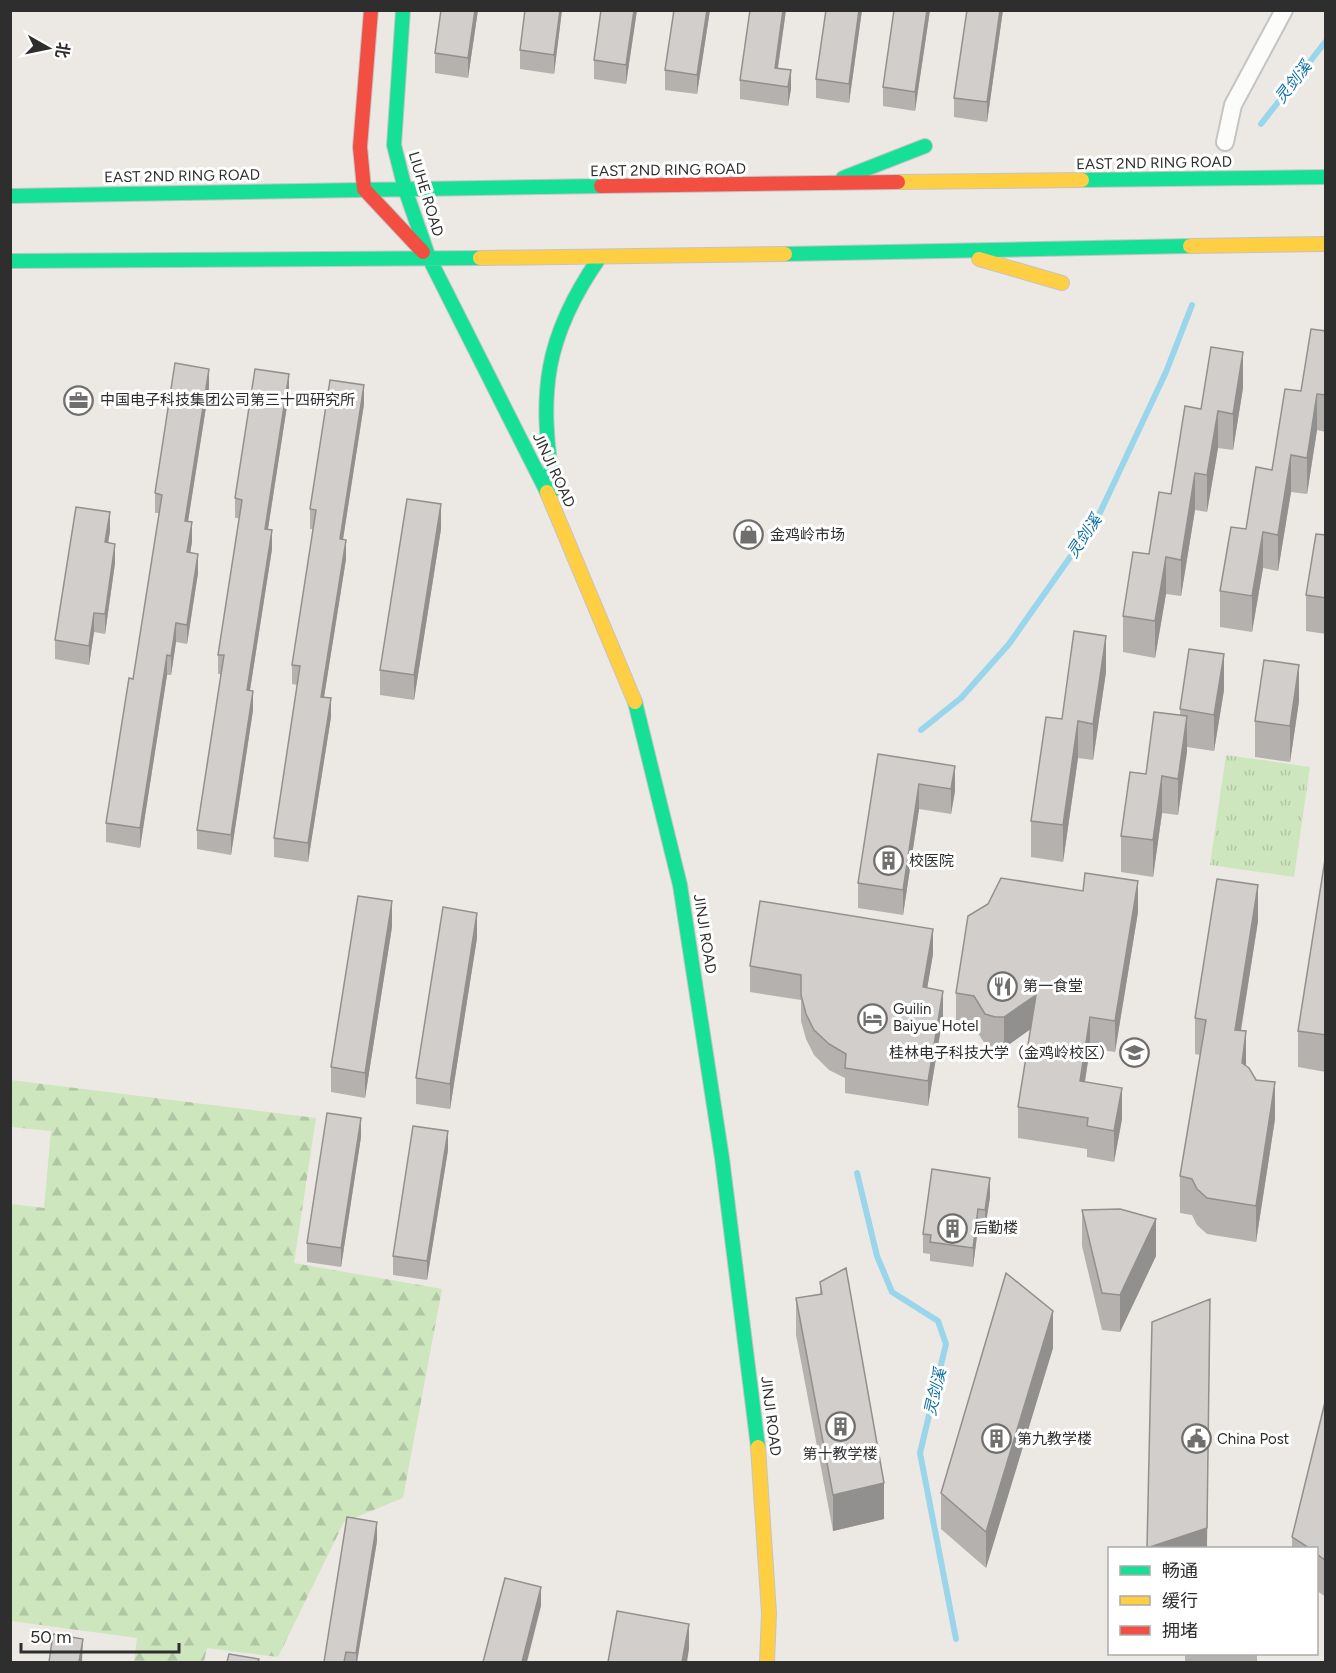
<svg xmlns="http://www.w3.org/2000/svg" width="1336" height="1673" font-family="Figtree,'Noto Sans SC',sans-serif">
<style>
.forest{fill:url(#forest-firs)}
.park{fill:url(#park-tufts)}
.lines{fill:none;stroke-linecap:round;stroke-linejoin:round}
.stream{stroke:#99d6ec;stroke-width:6}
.street-casing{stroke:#c5c4c5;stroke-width:20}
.fast-casing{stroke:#c5c4c5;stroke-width:16}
.slow-casing{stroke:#c5c4c5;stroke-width:16}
.jam-casing{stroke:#c5c4c5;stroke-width:16}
.street{stroke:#fcfcfb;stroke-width:16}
.fast{stroke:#16e098;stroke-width:14}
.slow{stroke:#ffcf43;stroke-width:14}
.jam{stroke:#f24e42;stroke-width:14}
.wall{fill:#b4b1af}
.shaded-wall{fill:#92908e}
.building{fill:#d1cecb;stroke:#92908e;stroke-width:1.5}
.labels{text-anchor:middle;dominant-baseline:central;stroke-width:6;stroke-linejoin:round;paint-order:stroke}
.street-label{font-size:15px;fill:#2e2e2e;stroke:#fff}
.poi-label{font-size:15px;fill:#2e2e2e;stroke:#fff;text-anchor:start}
.water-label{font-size:16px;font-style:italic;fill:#0d6fa3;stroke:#fff}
</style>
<defs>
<pattern id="forest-firs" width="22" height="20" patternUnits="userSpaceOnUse" patternTransform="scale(1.5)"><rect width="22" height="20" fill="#cee6be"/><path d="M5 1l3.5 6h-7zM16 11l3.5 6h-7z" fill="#b1c6a4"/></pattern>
<pattern id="park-tufts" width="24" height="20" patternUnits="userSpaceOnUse" patternTransform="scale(1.5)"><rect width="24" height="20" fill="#cee6be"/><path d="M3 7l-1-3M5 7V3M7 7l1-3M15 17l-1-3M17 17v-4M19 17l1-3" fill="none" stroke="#b1c6a4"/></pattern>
</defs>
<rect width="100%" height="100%" fill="#ece8e4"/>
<path class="forest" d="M11 1080 316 1118 294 1263 442 1289 403 1498 344 1522 278 1657 207 1648 204 1662H134L137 1638 11 1621V1204L44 1208 51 1131 11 1127Z"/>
<path class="park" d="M1226 755 1310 767 1294 877 1210 865Z"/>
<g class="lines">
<path class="stream" d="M1261 124 1326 41
M921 730 961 698 1009 644 1097 519 1166 372 1192 305
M857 1173 877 1256 892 1292 938 1321 946 1344 920 1453 956 1639"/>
<defs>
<path id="street" d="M1225 142 1233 105 1284 10"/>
<path id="fast" d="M403 10 394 145 405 189 429 258 547 492
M843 178 925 146
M1082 180 1326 177
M10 196 601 186
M785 254 1190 246
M10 261 480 258
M554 489C538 394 544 337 600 257
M635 702 680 885 722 1158 758 1447"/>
<path id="slow" d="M898 182 1082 180
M1190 246 1326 244
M480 258 785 254
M979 259 1062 283
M547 492 635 702
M758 1447 769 1613 767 1662"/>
<path id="jam" d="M371 10 360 147 364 189 423 252
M601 186 898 182"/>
</defs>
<use href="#street" class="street-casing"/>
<use href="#fast" class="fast-casing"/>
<use href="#slow" class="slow-casing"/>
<use href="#jam" class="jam-casing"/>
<use href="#street" class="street"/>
<use href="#fast" class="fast"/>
<use href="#slow" class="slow"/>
<use href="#jam" class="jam"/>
</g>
<path class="wall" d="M441 10H478L468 78 435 73V53Z
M562 10 554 74 520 69V50Z
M601 10H637L626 84 594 79V60Z
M674 10H710L697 94 665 90V70Z
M750 10H786L778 68 791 89 788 106 740 99V80Z
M862 10 849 103 816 98V79Z
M894 10H930L915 111 883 106V87Z
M1003 10 987 122 954 117V98Z
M1326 331V432L1317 430 1307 494 1291 492 1278 571 1263 568 1252 632 1220 627V591L1272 470 1301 391Z
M209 388 188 522 192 542 190 553 198 573 187 644 176 642 171 675H167L140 848 106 842V823L133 679 159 513H155V493Z
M1243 388 1233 450 1218 448 1207 512 1195 510 1181 596 1166 594 1155 658 1123 652V616L1149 554 1201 409Z
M289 393 268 529 272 549 250 690 253 710 231 855 197 849V830L221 674H218V655L239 518H235V498Z
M364 404 343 540 346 559 324 697 331 717 308 862 274 857V838L297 685 292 684V665L313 529H310V509Z
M441 529 414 700 380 695V670Z
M110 531 108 543 115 563 105 634 94 632 89 665 55 659V640Z
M1326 535V634L1306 631V595Z
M1106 672 1093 760 1078 758 1063 862 1031 857V821L1062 719Z
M1224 690 1214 751 1187 747 1178 815 1162 813 1153 877 1121 872V836L1146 774 1180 715V709Z
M1299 701 1290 762 1255 757V721Z
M878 754 955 791 951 814 919 809 903 915 858 908V883Z
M1326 853V1072L1298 1067V1031Z
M1083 891 1138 912 1115 1052 1090 1048 1085 1082 1122 1119 1114 1162 1087 1157V1149L1018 1138V1107L1031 1029 1004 1048H995L985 1044 974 1027 956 1024V993Z
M1258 921 1241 1031 1246 1066 1275 1119 1256 1242 1207 1234 1197 1225 1192 1215 1180 1213V1176L1200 1055 1195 1054V1018Z
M392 927 365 1098 331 1092V1067Z
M477 938 450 1109 416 1104V1078Z
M933 954 927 988 943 1016 928 1106 845 1093V1078L829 1070 814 1055 806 1039 801 1021V1000L750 992V966Z
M361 1137 341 1267 307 1262V1243Z
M448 1150 427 1280 393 1275V1256Z
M990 1197 985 1229 978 1228 973 1267 930 1261V1254L923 1253V1234Z
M1082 1210 1156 1256 1120 1332 1102 1330 1082 1246Z
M820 1282 884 1519 833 1531 796 1335V1298L820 1294Z
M1053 1348 986 1568 941 1529V1493Z
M1326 1398V1597L1317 1591V1548H1292V1537Z
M377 1541 357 1662H324Z
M1185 1653H1257V1662H1185Z"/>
<path class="shaded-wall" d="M475 10H478L468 78V58Z
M560 10H562L554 74V55Z
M634 10H637L626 84V65Z
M707 10H710L697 94V75Z
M783 10H786L775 87V68Z
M859 10H862L849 103V84Z
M927 10H930L915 111V92Z
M1000 10H1003L987 122V102Z
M791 70V89L788 106V87Z
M1243 352V388L1233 450V414Z
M209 369V388L185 540V521Z
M289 374V393L265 548V529Z
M364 385V404L340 558V539Z
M1317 394V430L1307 494V458Z
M1218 411V448L1207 512V475Z
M1291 455V492L1278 571V535Z
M1195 473V510L1181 596V560Z
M441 504V529L414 700V675Z
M110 512V531L105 561V542Z
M192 522V542L187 572V552Z
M272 530V549L247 709V690Z
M1263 532V568L1252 632V596Z
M346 540V559L321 716V697Z
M115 544V563L105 634V614Z
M198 554V573L187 644V625Z
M1166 557V594L1155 658V621Z
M94 613V632L89 665V646Z
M176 623V642L171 675V656Z
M1106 636V672L1093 760V724Z
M1224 654V690L1214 751V715Z
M167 655V675L140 848V828Z
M1299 665V701L1290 762V726Z
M253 691V710L231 855V835Z
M331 698V717L308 862V843Z
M1187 716V752L1178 815V779Z
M1078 721V758L1063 862V825Z
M955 766V791L951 814V789Z
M1162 776V813L1153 877V840Z
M919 784V809L903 915V890Z
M1138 881V912L1115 1052V1021Z
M1258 885V921L1235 1066V1030Z
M392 901V927L365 1098V1073Z
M477 913V938L450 1109V1084Z
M933 929V954L923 1013V987Z
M943 991V1016L928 1106V1081Z
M1036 995V1025L1004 1048V1017Z
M1090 1017V1048L1080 1112V1081Z
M1246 1031V1068L1242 1063Z
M1275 1082V1119L1256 1242V1206Z
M1122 1088V1119L1114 1162V1131Z
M361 1118V1137L341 1267V1248Z
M448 1131V1150L427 1280V1261Z
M990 1178V1197L985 1229V1210Z
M978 1209V1228L973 1267V1248Z
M1156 1219V1256L1120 1332V1295Z
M1210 1299 1207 1548H1148Z
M1053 1311V1348L986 1568V1532Z
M884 1483V1519L833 1531V1495Z
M377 1522V1541L357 1662H356V1653Z
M541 1587V1606L527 1662H522Z
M689 1624V1649L687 1662H682Z
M83 1639 82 1662H79Z"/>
<path class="building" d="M441 10H475L468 58 435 53Z
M525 10H560L554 55 520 50Z
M601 10H634L626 65 594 60Z
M674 10H707L697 75 665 70Z
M750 10H783L775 68 791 70 788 87 740 80Z
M826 10H859L849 84 816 79Z
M894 10H927L915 92 883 87Z
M967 10H1000L987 102 954 98Z
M1311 329 1326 331V395L1317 394 1307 458 1291 455 1278 535 1263 532 1252 596 1220 591 1231 527 1246 529 1256 467 1272 470 1285 389 1301 391Z
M1211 347 1243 352 1233 414 1218 411 1207 475 1195 473 1181 560 1166 557 1155 621 1123 616 1133 552 1149 554 1159 492 1171 494 1185 406 1201 409Z
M175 363 209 369 185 521 192 522 187 552 198 554 187 625 176 623 171 656 167 655 140 828 106 823 129 678 133 679 162 495 155 493Z
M255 369 289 374 265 529 272 530 247 690 253 691 231 835 197 830 224 655H218L242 500 235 498Z
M330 380 364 385 340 539 346 540 321 697 331 698 308 843 274 838 300 666 292 665 316 510 310 509Z
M407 499 441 504 414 675 380 670Z
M76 507 110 512 105 542 115 544 105 614 94 613 89 646 55 640Z
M1316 534 1326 535V598L1306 595Z
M1074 631 1106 636 1093 724 1078 721 1063 825 1031 821 1046 717 1062 719Z
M1189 649 1224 654 1214 715 1180 709Z
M1264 660 1299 665 1290 726 1255 721Z
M1154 712 1187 716 1178 779 1162 776 1153 840 1121 836 1130 772 1146 774Z
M878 754 955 766 951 789 919 784 903 890 858 883Z
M1326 853V1035L1298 1031Z
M1085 873 1138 881 1115 1021 1090 1017 1080 1081 1122 1088 1114 1131 1087 1126 1088 1118 1018 1107 1036 995 1004 1017H995L985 1014 974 996 956 993 968 916 988 904 1001 878 1083 891Z
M1217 879 1258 885 1235 1030 1246 1031 1242 1063 1249 1068 1256 1080 1275 1082 1256 1206 1207 1198 1197 1189 1192 1179 1180 1176 1206 1020 1195 1018Z
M358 896 392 901 365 1073 331 1067Z
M760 901 933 929 923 987 943 991 928 1081 845 1068 846 1054 829 1044 814 1030 806 1014 801 995V975L750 966Z
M443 907 477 913 450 1084 416 1078Z
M327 1113 361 1118 341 1248 307 1243Z
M413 1126 448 1131 427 1261 393 1256Z
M932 1169 990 1178 985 1210 978 1209 973 1248 930 1242 931 1235 923 1234Z
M1120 1209 1156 1219 1120 1295 1102 1293 1082 1210Z
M846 1268 884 1483 833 1495 796 1298 822 1294 820 1282Z
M1006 1273 1053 1311 986 1532 941 1493Z
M1210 1299 1207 1528 1147 1548 1152 1322Z
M1326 1398V1561L1317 1554V1548H1309L1292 1537Z
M347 1517 377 1522 356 1653 346 1652 344 1662H324Z
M505 1578 541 1587 522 1662H483Z
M617 1611 689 1624 682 1662H608Z
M53 1634 83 1639 79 1662H49Z
M229 1654 259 1659 258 1662H227Z"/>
<defs>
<symbol id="office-ring" viewBox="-11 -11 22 22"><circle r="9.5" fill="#fff" stroke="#706f6e" stroke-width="1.5"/><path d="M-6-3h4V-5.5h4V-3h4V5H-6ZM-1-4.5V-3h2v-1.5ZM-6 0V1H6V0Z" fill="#706f6e"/></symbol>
<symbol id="shop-ring" viewBox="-11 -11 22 22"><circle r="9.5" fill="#fff" stroke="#706f6e" stroke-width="1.5"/><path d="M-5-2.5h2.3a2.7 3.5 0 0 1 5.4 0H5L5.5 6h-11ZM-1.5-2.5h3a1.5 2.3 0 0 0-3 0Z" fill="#706f6e"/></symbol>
<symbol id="building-ring" viewBox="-11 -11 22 22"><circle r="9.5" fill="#fff" stroke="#706f6e" stroke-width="1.5"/><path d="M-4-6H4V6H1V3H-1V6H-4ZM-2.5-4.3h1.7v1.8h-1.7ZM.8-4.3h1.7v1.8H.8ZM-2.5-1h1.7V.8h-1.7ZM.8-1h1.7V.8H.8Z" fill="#706f6e"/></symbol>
<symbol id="restaurant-ring" viewBox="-11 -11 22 22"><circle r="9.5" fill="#fff" stroke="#706f6e" stroke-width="1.5"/><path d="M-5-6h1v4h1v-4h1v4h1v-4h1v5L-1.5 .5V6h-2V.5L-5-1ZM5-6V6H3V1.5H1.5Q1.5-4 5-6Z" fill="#706f6e"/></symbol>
<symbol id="hotel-ring" viewBox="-11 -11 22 22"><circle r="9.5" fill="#fff" stroke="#706f6e" stroke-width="1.5"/><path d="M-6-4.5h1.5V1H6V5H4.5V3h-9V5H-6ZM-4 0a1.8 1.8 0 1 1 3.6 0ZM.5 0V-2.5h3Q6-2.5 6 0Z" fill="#706f6e"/></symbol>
<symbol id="university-ring" viewBox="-11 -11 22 22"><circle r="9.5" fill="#fff" stroke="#706f6e" stroke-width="1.5"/><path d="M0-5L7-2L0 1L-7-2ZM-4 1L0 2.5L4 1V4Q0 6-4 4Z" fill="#706f6e"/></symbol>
<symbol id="civic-ring" viewBox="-11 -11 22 22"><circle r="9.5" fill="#fff" stroke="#706f6e" stroke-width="1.5"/><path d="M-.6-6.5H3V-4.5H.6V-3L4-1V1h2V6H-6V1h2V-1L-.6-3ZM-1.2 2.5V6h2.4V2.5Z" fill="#706f6e"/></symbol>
</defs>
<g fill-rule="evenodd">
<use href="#office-ring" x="62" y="384" width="33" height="33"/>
<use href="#shop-ring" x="732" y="518" width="33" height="33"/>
<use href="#building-ring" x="872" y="844" width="33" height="33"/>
<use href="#restaurant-ring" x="986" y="970" width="33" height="33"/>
<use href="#hotel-ring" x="856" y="1002" width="33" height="33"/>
<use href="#university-ring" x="1118" y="1036" width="33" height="33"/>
<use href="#building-ring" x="936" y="1212" width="33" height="33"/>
<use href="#building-ring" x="824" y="1410" width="33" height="33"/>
<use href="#building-ring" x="980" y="1422" width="33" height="33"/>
<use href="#civic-ring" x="1180" y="1422" width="33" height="33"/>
</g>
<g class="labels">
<g class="street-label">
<text transform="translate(1154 163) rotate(-1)">EAST 2ND RING ROAD</text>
<text transform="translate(668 170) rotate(-1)">EAST 2ND RING ROAD</text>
<text transform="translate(182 176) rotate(-1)">EAST 2ND RING ROAD</text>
<text transform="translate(426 194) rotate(73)">LIUHE ROAD</text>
<text transform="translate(554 470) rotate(65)">JINJI ROAD</text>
<text transform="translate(705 934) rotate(81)">JINJI ROAD</text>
<text transform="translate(771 1416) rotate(83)">JINJI ROAD</text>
</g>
<g class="poi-label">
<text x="100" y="400">中国电子科技集团公司第三十四研究所</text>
<text x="770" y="535">金鸡岭市场</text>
<text x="909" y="861">校医院</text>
<text x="1023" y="986">第一食堂</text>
<text x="893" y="1009">Guilin<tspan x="893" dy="17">Baiyue Hotel</tspan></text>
<text x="1114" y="1053" text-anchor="end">桂林电子科技大学（金鸡岭校区）</text>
<text x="973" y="1228">后勤楼</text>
<text x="1017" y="1439">第九教学楼</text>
<text x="1217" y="1439">China Post</text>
<text x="840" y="1454" text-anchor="middle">第十教学楼</text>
</g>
<g class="water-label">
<text transform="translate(1293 82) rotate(-52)">灵剑溪</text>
<text transform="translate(1084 536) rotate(-56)">灵剑溪</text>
<text transform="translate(935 1392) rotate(-77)">灵剑溪</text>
</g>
</g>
<rect width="1336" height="1673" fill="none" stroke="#2e2e2e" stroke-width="24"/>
<rect x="1108" y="1547" width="210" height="108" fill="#ffffff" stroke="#ababab" stroke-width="1.5"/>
<rect x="1120" y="1566" width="30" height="9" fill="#16e098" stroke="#ababab" stroke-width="1.5"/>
<text x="1162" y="1577" font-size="18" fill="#2e2e2e">畅通</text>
<rect x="1120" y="1596" width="30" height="9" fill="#ffcf43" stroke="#ababab" stroke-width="1.5"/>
<text x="1162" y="1607" font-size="18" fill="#2e2e2e">缓行</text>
<rect x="1120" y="1626" width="30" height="9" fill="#f24e42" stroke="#ababab" stroke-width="1.5"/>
<text x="1162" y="1637" font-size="18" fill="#2e2e2e">拥堵</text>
<g transform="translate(48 48) rotate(99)" stroke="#ffffff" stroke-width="4.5" paint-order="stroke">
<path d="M0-4.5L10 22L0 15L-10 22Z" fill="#2e2e2e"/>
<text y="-9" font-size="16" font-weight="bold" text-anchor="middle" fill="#2e2e2e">北</text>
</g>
<path d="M21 1643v9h158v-9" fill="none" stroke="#2e2e2e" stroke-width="3"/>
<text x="30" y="1643" font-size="18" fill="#2e2e2e" stroke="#ffffff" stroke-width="4.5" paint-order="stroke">50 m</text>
</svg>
